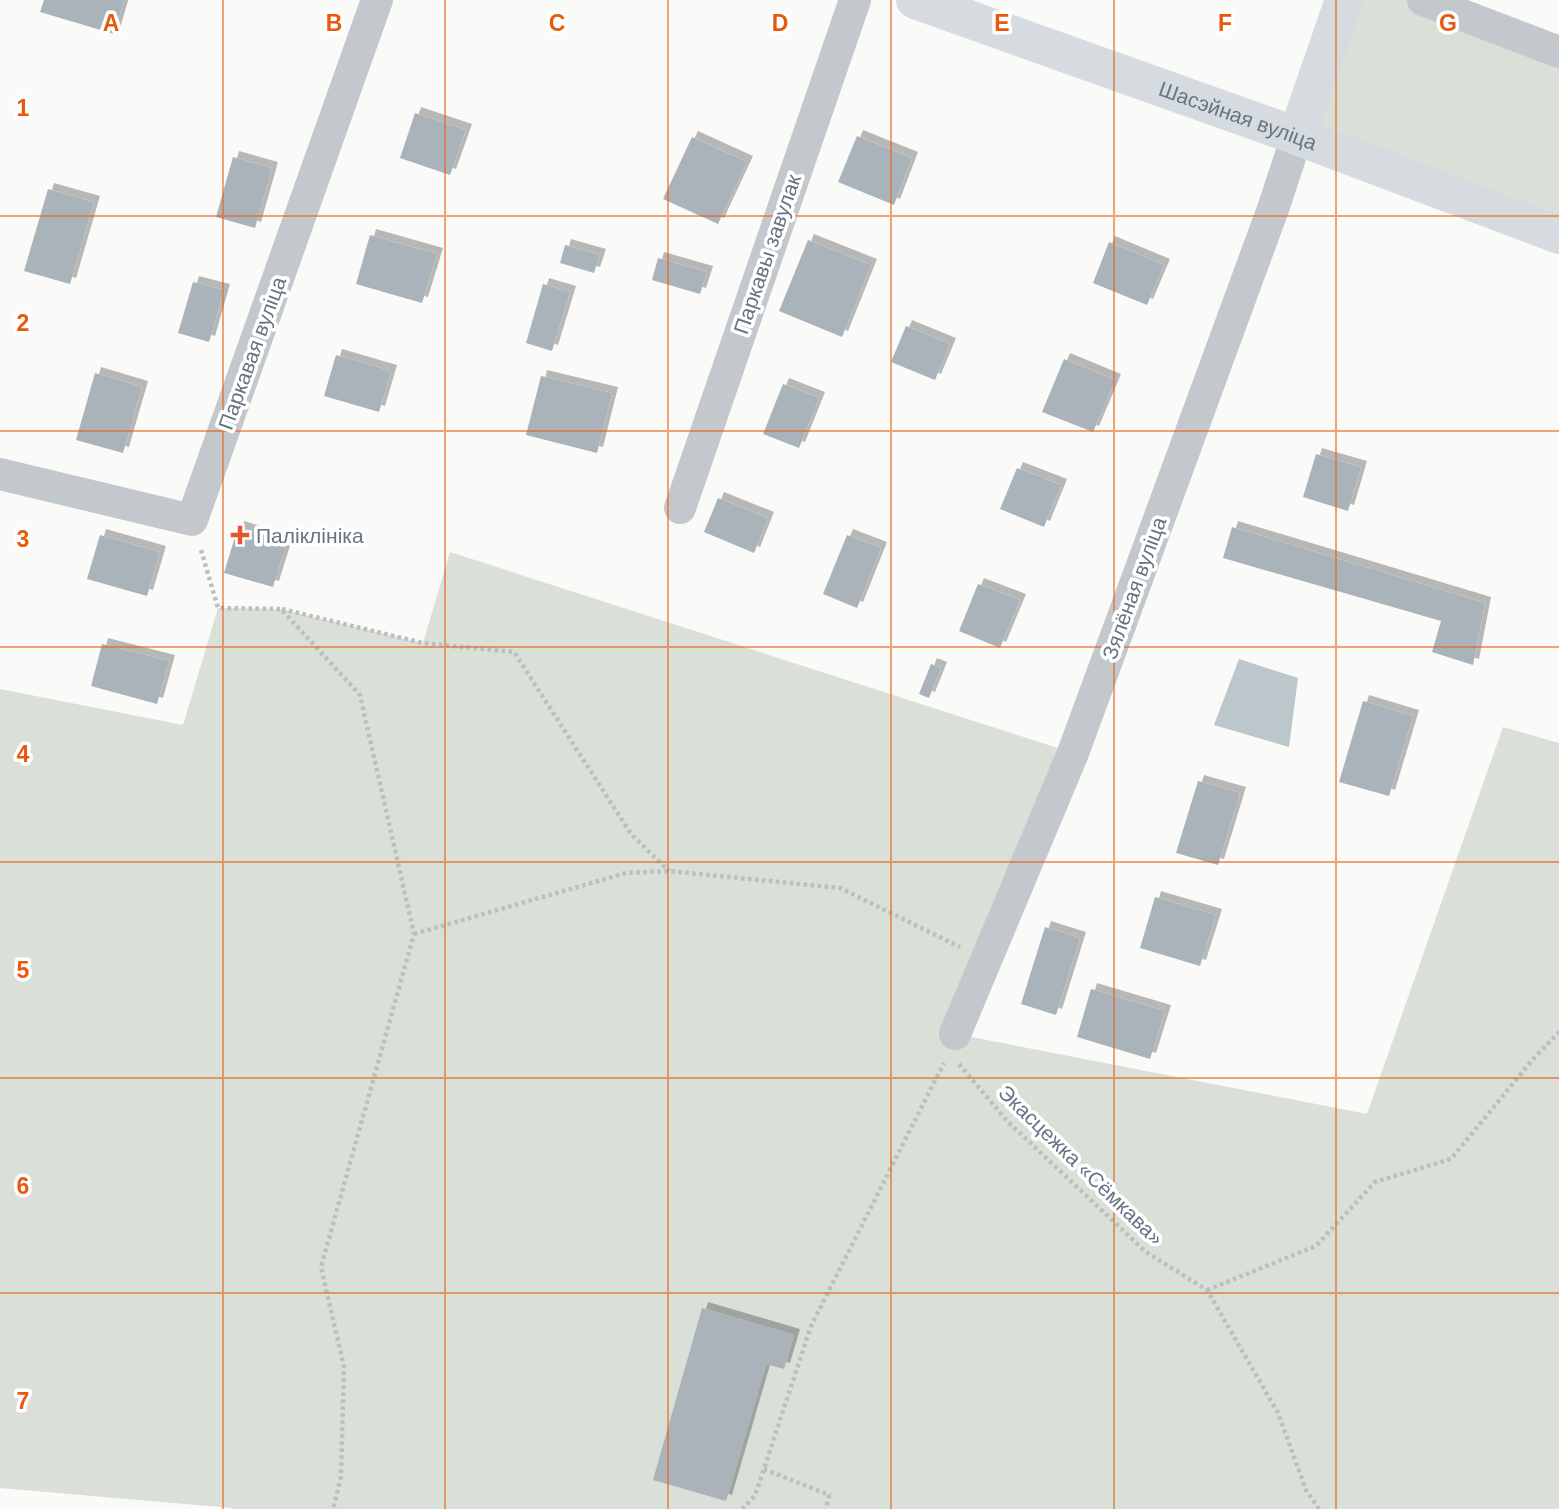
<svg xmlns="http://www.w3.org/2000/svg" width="1559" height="1509" font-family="Helvetica,sans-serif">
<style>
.green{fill:#dadfd7}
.water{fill:#bbc7cb}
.building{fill:#aab3b9;filter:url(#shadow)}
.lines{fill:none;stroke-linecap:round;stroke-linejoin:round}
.path{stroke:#bbbfc2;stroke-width:4.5;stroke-dasharray:3.5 3.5;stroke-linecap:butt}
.minor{stroke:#c3c8cc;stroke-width:32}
.secondary{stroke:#d6dbdf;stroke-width:38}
.grid{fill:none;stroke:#e8590c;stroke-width:2;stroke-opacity:0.55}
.poi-dot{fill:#e4572e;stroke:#fff;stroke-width:2.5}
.labels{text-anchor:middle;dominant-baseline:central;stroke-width:7;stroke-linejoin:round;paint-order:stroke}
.street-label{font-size:21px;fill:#657683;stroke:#fff}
.poi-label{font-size:21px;fill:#657683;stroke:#fff;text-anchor:start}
.grid-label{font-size:23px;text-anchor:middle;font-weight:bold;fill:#e8590c;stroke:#fff;stroke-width:7;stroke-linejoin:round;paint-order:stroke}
</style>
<defs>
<filter id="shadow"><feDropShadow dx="6" dy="-6" stdDeviation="0" flood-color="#0004"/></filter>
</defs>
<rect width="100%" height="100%" fill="#fafaf8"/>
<path class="green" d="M1344 0H1423L1559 52V232L1297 136Z
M450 552 1073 753 956 1034 1367 1114 1503 727 1559 743V1509H232V1508L0 1488V689L183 725 218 608 281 609 423 643Z"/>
<path class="water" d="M1239 659 1298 678 1289 747 1214 725Z"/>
<path class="building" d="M44 0H124L114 34 40 12Z
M415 113 466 130 450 175 400 158Z
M857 136 912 158 894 205 838 182Z
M692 137 747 162 718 224 663 199Z
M233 157 272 168 255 228 216 217Z
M48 189 94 202 70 284 24 271Z
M370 235 437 254 422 303 356 284Z
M808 240 871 265 842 337 779 311Z
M1109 242 1164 265 1147 305 1093 283Z
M565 245 600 255 594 273 560 263Z
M658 258 707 272 700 294 652 280Z
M193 282 224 290 209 342 178 333Z
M543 284 570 292 552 351 526 343Z
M906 326 950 344 935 380 891 362Z
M336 355 391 371 379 412 324 396Z
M1064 359 1115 380 1093 432 1042 412Z
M95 373 142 387 123 453 76 440Z
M541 376 612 393 597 453 526 435Z
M783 384 819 398 799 448 763 434Z
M1316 454 1361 467 1348 511 1303 497Z
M1017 468 1061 485 1044 527 1000 509Z
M718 498 768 518 754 553 704 532Z
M238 527 287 542 273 587 224 573Z
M1232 527 1485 603 1473 665 1432 652 1441 621 1223 558Z
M100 535 160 552 147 596 87 579Z
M847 535 881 548 857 608 823 594Z
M978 584 1020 600 1000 648 959 631Z
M102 644 169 661 157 704 91 686Z
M931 664 941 668 929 698 919 694Z
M1363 701 1413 716 1389 796 1339 782Z
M1198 781 1240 793 1218 865 1176 853Z
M1155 897 1216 915 1200 966 1140 948Z
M1045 927 1080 938 1056 1015 1021 1004Z
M1091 989 1165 1011 1150 1059 1077 1037Z
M702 1308 794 1335 784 1369 766 1364 726 1501 653 1480Z"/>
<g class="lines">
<path class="path" d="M201 550 218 608 281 609 360 695 414 934 321 1267 344 1367 341 1477 333 1509
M282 609 423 643 514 652 631 834 669 871
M414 934 626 873 669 871 840 888 960 947
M959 1064 1008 1122 1146 1252 1207 1290 1278 1413 1306 1490 1319 1509
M1207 1290 1316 1246 1375 1182 1451 1159 1534 1058 1559 1032
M764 1469 829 1495 826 1509
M742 1509 755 1496 811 1326 944 1063"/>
<path class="minor" d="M1423 0 1559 52
M0 474 192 520 377 0
M680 508 855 0
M955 1034 1073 753 1273 209 1297 136"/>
<g class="secondary">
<path id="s1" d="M915 0 1297 136 1559 235"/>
<path d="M1297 136 1344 0"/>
</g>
</g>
<path class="grid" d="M223 0V1509M445 0V1509M668 0V1509M891 0V1509M1114 0V1509M1336 0V1509M0 216H1559M0 431H1559M0 647H1559M0 862H1559M0 1078H1559M0 1293H1559"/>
<path class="poi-dot" d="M236.5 524.5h7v7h7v7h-7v7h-7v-7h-7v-7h7z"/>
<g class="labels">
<g class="street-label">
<text stroke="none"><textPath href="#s1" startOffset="343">Шасэйная вуліца</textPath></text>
<text transform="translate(767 254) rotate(-71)">Паркавы завулак</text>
<text transform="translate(252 353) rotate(-70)">Паркавая вуліца</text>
<text transform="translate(1134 588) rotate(-70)">Зялёная вуліца</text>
<text transform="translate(1081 1165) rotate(44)">Экасцежка «Сёмкава»</text>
</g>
<g class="poi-label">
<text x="256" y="535">Паліклініка</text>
</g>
</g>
<g class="grid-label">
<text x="111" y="31">A</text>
<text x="334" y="31">B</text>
<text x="557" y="31">C</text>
<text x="780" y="31">D</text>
<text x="1002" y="31">E</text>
<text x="1225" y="31">F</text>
<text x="1448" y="31">G</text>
<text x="23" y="116">1</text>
<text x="23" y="331">2</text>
<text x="23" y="547">3</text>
<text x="23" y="762">4</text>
<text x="23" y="978">5</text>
<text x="23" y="1194">6</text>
<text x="23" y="1409">7</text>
</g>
</svg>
